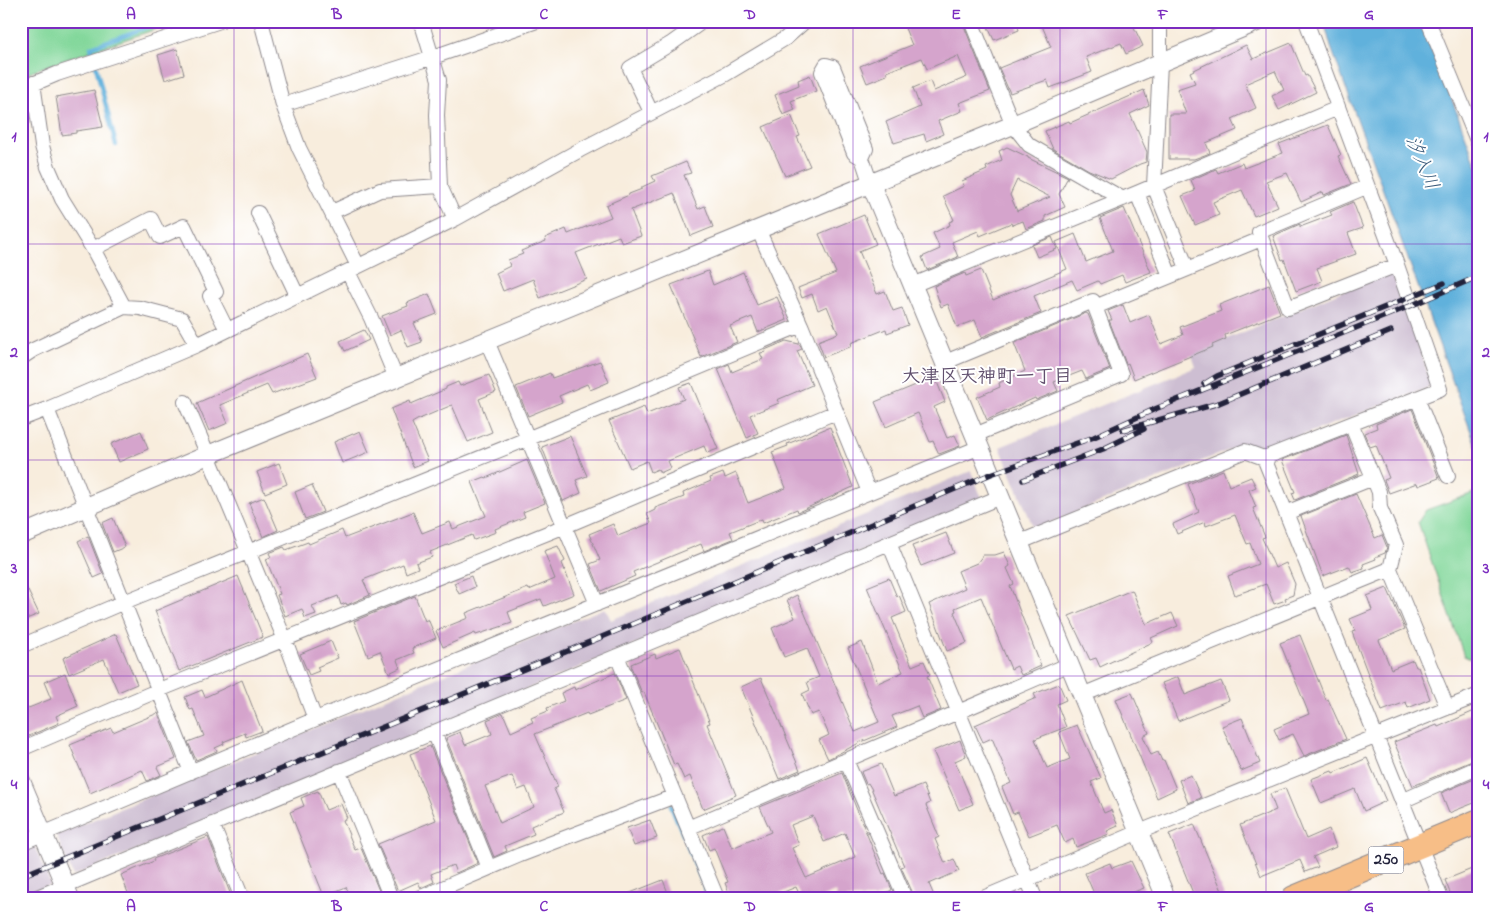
<svg xmlns="http://www.w3.org/2000/svg" width="1500" height="919" font-family="'Indie Flower','Klee One',sans-serif">
<style>
.industrial{fill:#cdbed2}
.green{fill:#81d79a;stroke:#527c6a}
.water{fill:#61b1dc;stroke:#426a8c}
.lines{fill:none;stroke-linecap:round;stroke-linejoin:round}
.stream{stroke:#61b1dc;stroke-width:4.5}
.building{fill:#d5a4cc;fill-rule:evenodd}
.minor-casing{stroke:#8d888c;stroke-width:16}
.tertiary-casing{stroke:#8d888c;stroke-width:20}
.trunk-casing{stroke:#8d888c;stroke-width:26}
.minor{stroke:#fff;stroke-width:14}
.tertiary{stroke:#fff;stroke-width:18}
.trunk{stroke:#f7be87;stroke-width:24}
.rail-casing{stroke:#22223b;stroke-width:5.5}
.rail{stroke:#fff;stroke-width:4;stroke-dasharray:11;stroke-linecap:butt}
.grid{fill:none;stroke:#7b2cbf;stroke-width:1;stroke-opacity:0.55}
.labels{text-anchor:middle;dominant-baseline:central;stroke-width:4;stroke-linejoin:round;paint-order:stroke}
.shield{fill:#fff;stroke:#646476;stroke-width:1}
.shield-label{font-size:16px;font-weight:bold;fill:#22223b}
.water-label{font-size:19px;font-style:italic;fill:#3b5b7b;stroke:#fff}
.neighbourhood-label{font-size:19px;font-weight:bold;fill:#61506e;stroke:#fff}
.neatline{fill:none;stroke:#7b2cbf;stroke-width:2}
.grid-label{font-size:16px;text-anchor:middle;font-weight:bold;fill:#7b2cbf}
</style>
<rect width="100%" height="100%" fill="#fff"/>
<filter id="ink" filterUnits="userSpaceOnUse"><feTurbulence type="fractalNoise" baseFrequency=".02" numOctaves="2"/><feDisplacementMap in="SourceGraphic" scale="10" xChannelSelector="R" yChannelSelector="G"/><feConvolveMatrix kernelMatrix="1 2 1 2 8 2 1 2 1" color-interpolation-filters="sRGB"/></filter>
<filter id="wash" filterUnits="userSpaceOnUse"><feTurbulence type="fractalNoise" baseFrequency=".0096" numOctaves="4" result="noise"/><feDisplacementMap in="SourceGraphic" scale="20" xChannelSelector="R" yChannelSelector="G"/><feGaussianBlur stdDeviation="1.12" result="paint"/><feColorMatrix in="noise" values="0 0 0 0 0 0 0 0 0 0 0 0 0 0 0 0 0 1.4 0 .05"/><feComposite in="paint" operator="in"/></filter>
<g filter="url(#wash)">
<rect width="100%" height="100%" fill="#f8eddd"/>
<path class="industrial" d="M1391 271 1412 324 1431 384 1427 388 1279 444 1234 448 1034 529 1000 447 1196 367 1190 350 1199 352 1213 347 1212 345Z
M971 471 983 501 73 876 56 835 605 608 611 620Z
M34 845 51 885 21 897V851Z"/>
<path class="green" d="M21 21H180L38 69 21 77Z
M1479 491V662H1477L1464 656 1418 522 1426 510Z"/>
<path class="water" d="M1324 21H1420L1454 105 1479 172V454L1331 47Z"/>
<g class="lines">
<path class="stream" d="M116 145 91 47 164 21
M671 805 709 898"/>
</g>
<g id="blocks">
<path class="building" d="M902 21H962L990 91 959 103 962 111 938 121 943 134 926 141 924 134 894 143 886 122 920 107 913 88 930 81 934 91 967 77 958 56 927 69 922 58 886 72 887 75 867 83 860 66 912 45Z
M996 21H1016L1019 30 994 40 987 25Z
M1040 21H1131L1143 46 1126 54 1121 43 1086 57 1092 72 1050 88 1047 80 1010 93 999 68 1051 47Z
M1291 43 1305 76 1307 75 1316 92 1279 110 1272 96 1284 90 1275 71 1245 84 1256 108 1232 119 1237 130 1206 143 1210 153 1194 159H1169V114H1186L1177 89 1195 83 1190 72 1246 45 1253 59Z
M177 49 184 74 165 80 158 55Z
M810 75 816 91 791 101 795 110 783 115 775 95 799 85 798 80Z
M94 90 103 127 76 131V133L62 135 56 97Z
M1144 90 1149 105 1130 114 1147 152 1146 162 1140 164 1111 179 1089 170 1053 149 1045 131 1069 121 1070 123 1088 115Z
M791 115 800 136 797 137 810 166 785 176 763 127Z
M1328 125 1341 155 1338 156 1351 184 1324 195 1323 192 1301 202 1287 173 1266 181 1278 206 1254 216 1242 190 1213 202 1219 215 1195 225 1182 196 1195 191 1191 180 1216 169 1218 173 1242 163 1244 168 1283 153 1279 144Z
M1007 147 1028 157V158L1068 177 1059 194 1065 207 1045 216V221L1026 229 1023 221 1012 225 1011 223 980 236 978 231 952 242 958 257 927 270 922 257 940 249 933 233 950 225 949 222 954 220 943 196 964 186 962 181 987 170 986 167 1002 160 999 151ZM1017 180 1050 197 1017 211 1010 195Z
M686 162 691 173 684 175 698 209 705 206 713 227 691 236 674 193 631 210 641 236 622 243 619 236 576 253 587 279 540 298 533 279 503 291 496 273 510 266 508 260 523 254 521 251 546 241 545 238 566 229 568 234 611 217 606 205 629 195V194L642 189V187L655 181 652 176Z
M1353 202 1363 228 1348 233 1356 254 1317 268 1322 281 1296 291 1284 259 1282 260 1273 236 1300 224V227L1332 215 1330 212Z
M1124 208 1151 272 1125 282 1122 275 1100 284 1098 281 1077 290 1072 280 1034 296 1041 313 982 337 975 320 957 327 948 304 941 307 934 286 965 273 966 276 981 270 993 300 1067 269 1056 242 1075 234 1086 262 1113 251 1100 218Z
M864 215 876 244 859 251 877 294 885 291 893 311 902 308 908 325 887 333 886 329 851 343 852 346 824 357 818 341 838 333 827 306 818 310 812 294 802 298 798 288 836 273 819 234Z
M1052 237 1057 249 1037 257 1032 245Z
M708 271 713 285 743 272 757 305 777 297 787 320 758 332 752 317 730 326 737 342 701 357 671 285Z
M1269 285 1280 313 1225 335 1226 339 1212 345 1213 347 1134 379 1128 363 1126 364 1109 320H1112L1108 311 1123 305 1130 323 1149 315 1161 344 1183 335 1180 327 1221 311 1219 305Z
M429 294 437 314 414 323 422 342 408 347 401 330 390 335 382 316 408 306 407 303Z
M1086 313 1088 314 1110 369 1086 379 1082 371 1054 382 1058 391 1036 400 1035 398 987 420 977 397 1000 387 999 383 1025 371 1014 343Z
M364 330 369 340 345 351 340 341Z
M786 341 799 344 802 349 797 351 812 385 777 400 779 403 750 415 758 433 747 438 718 369 729 364 732 372 763 359 760 353 766 352 765 350Z
M307 354 317 377 272 394 267 385 220 405 228 423 209 431 197 403Z
M600 361 609 382 590 390 587 384 559 396 562 402 528 416 516 387 550 373 552 378Z
M489 375 496 392 479 399 492 432 468 442 452 405 417 420 412 423 428 461 413 467 391 409 410 401 411 404 446 389V387L458 382 460 386Z
M935 377 945 402 934 407 947 438 955 435 960 446 939 454 933 441 930 442 918 413 886 427 875 402Z
M691 383 718 449 707 453 704 446 668 461 671 468 660 473 658 469 651 472 647 461 630 468 609 421 644 407 647 414 684 399 679 387Z
M1412 409 1439 478 1418 486 1417 483 1389 493 1384 480 1389 478 1376 445 1370 447 1364 433 1377 428 1376 424Z
M830 427 853 487 798 512 797 509 763 523 762 519 730 532 733 539 704 551 701 544 633 572 635 576 601 591 590 564 600 560 589 534 613 524 618 536 651 523 647 514 655 510V508L684 497 683 493 711 481 710 478 723 473 725 478 736 473 748 503 786 488 772 452 788 446 787 444Z
M141 431 148 449 119 462 111 444Z
M360 431 369 452 342 463 334 442Z
M1346 435 1359 474 1295 500 1292 493 1295 492 1282 460Z
M570 436 587 476 576 480 581 493 563 501 542 447Z
M527 460 545 503 523 512 525 517 495 529 496 532 474 540 472 535 430 552 432 557 416 563 418 568 406 573 403 564 363 580 370 595 347 605 346 603 341 605 338 596 312 606 316 614 305 618 302 609 285 616 277 595 280 594 266 559 271 557 269 553 284 547 286 550 308 542 309 544 342 530 345 538 413 512 422 533 450 522 453 529 486 516 472 482 485 477 486 478Z
M279 463 287 484 265 493 257 472Z
M1223 470 1229 486 1251 477 1256 487 1249 490 1256 507 1253 508 1265 537 1262 538 1275 568 1286 563 1295 584 1293 595 1285 598 1286 600 1274 604 1266 584 1235 595 1228 576 1258 564 1250 543 1247 544 1235 515 1206 526 1205 522 1177 534 1173 524 1199 512 1188 484Z
M312 485 323 512 305 519 295 492Z
M1356 494 1375 538 1382 535 1387 547 1385 553 1375 557 1376 559 1363 564 1364 568 1352 572 1349 566 1323 576 1301 516Z
M264 497 278 530 263 537 249 503Z
M113 518 125 547 113 552 102 523Z
M946 533 954 553 921 566 912 546Z
M88 536 103 574 94 578 78 541Z
M558 546 565 561 562 563 574 594 544 606 541 599 508 612 512 623 476 635 475 633 443 647 436 631 468 618 466 613 528 588 529 590 555 579 544 551Z
M1004 552 1010 566 1007 568 1014 584 1010 586 1041 666 1021 675 1017 666 1011 669 981 597 955 608 956 611 954 612 967 643 947 651 929 604 965 588 958 571 977 563 983 555H995Z
M21 576 39 614 21 621Z
M238 576 263 637 179 671 155 611Z
M471 576 475 587 459 594 454 583Z
M889 578 897 597 899 595 906 612 892 618 912 666 924 661 930 675 927 676 941 710 922 718 917 706 892 716 897 727 859 743 828 759 819 740 829 735 819 712 811 715 802 694 810 690 807 682 819 677 807 648 784 657 772 628 795 618 787 600 797 595 855 732 879 722 848 648 862 642 878 683 903 672 867 587Z
M1387 588 1405 629 1379 640 1391 669 1413 660 1416 667H1418L1430 699 1408 708 1406 702 1382 711 1352 632 1355 631 1350 619 1372 610 1367 596Z
M1132 590 1146 624 1172 613 1178 626 1151 638 1153 642 1100 667 1096 658 1090 660 1069 616Z
M415 596 425 621 428 619 436 638 412 648 414 653 397 660 400 668 389 673 380 651 368 656 354 621Z
M116 634 137 684 118 692 104 659 69 674 63 658Z
M1300 635 1326 700 1328 699 1346 739 1304 756 1293 734 1279 740 1274 729 1309 714 1280 643Z
M331 641 338 658 317 667 319 671 309 675 300 654Z
M680 648 710 723 707 724 736 795 703 809 690 776 684 779 677 764 674 765 644 692 642 693 631 667 632 666 631 664 655 654 656 658Z
M65 673 78 706 56 716 59 723 24 738 21 731V711L51 699 44 682Z
M615 673 626 700 588 715 587 713 535 734 558 787 554 789 564 812 531 826 534 834 505 846 507 851 494 857 446 738 460 732 465 745 492 734 487 720 503 713 511 732 533 722 531 718 548 711 547 708 564 701 561 693 574 687 575 690ZM512 776 518 790 526 787 534 807 500 823 485 786Z
M1178 677 1185 695 1221 681 1229 700 1178 721 1162 683Z
M761 678 800 770 779 779 741 687Z
M242 680 262 731 246 737 245 733 223 742 224 744 215 748 217 751 196 760 188 742 204 736 193 709 190 710 185 697 202 690 205 697Z
M1059 684 1066 700 1057 704 1066 727 1035 739 1047 768 1070 759 1059 732 1077 725 1101 778 1091 782 1104 813 1111 810 1118 826 1107 831 1109 834 1076 847 1073 839 1065 843 1057 825 1029 836 1018 812 1013 814 1002 787 1011 783 992 738 983 742 975 725 1036 698 1034 694Z
M1132 693 1149 733 1143 736 1151 755 1158 752 1162 761 1164 760 1176 789 1157 798 1116 699Z
M1479 709V758L1413 786 1394 742 1437 725 1438 727Z
M158 713 176 759 157 767 161 775 147 781 142 770 90 793 70 745 111 728 113 732Z
M1242 718 1260 763 1241 771 1222 726Z
M960 740 966 756 955 761 973 804 959 810 933 751Z
M430 746 478 863 456 873 453 865 431 874 434 882 421 888 418 882 398 891 378 844 436 820 410 754Z
M1367 758 1386 801 1364 811 1355 789 1321 803 1311 779 1332 771 1333 773Z
M881 764 894 796 923 785 930 803 926 805 939 837 935 839 945 863 954 859 959 871 929 884 935 898H915L901 867 904 866 871 788 868 783 866 784 861 772Z
M842 773 883 874 885 873 892 890 874 898H837L835 892 820 898H801L796 887 769 898H731L725 883 728 882 714 848 709 850 703 835 723 826 732 848 771 832 760 807ZM813 816 824 842 845 833 855 857 806 878 792 848 799 845 791 825Z
M1191 775 1201 798 1188 803 1179 780Z
M1479 777V801L1449 813 1441 793Z
M1285 788 1306 839 1329 829 1336 847 1313 857 1318 867 1305 872 1300 860 1261 876 1240 825 1276 810 1270 794Z
M318 791 326 810 341 804 347 818 343 820 355 850 361 848 380 893 368 898H351L346 887 324 896 290 812 304 806 301 798Z
M650 820 657 838 634 846 627 828Z
M1194 824 1225 898H1195L1169 834Z
M208 837 232 898H130L121 875 154 861 153 859Z
M1131 861 1144 888 1134 892 1136 898H1096L1085 873 1110 863 1112 868Z
M1479 866V898H1452L1445 880Z
M663 880 670 898H621L620 897Z"/>
</g>
</g>
<g filter="url(#ink)">
<use href="#blocks" fill-opacity="0" stroke="#8d888c" stroke-width="1"/>
<g class="lines">
<defs>
<path id="minor" d="M261 21 283 105 299 148 358 266
M421 21 439 80 437 115 440 186 455 219
M971 21 1013 125 1029 145 1123 199
M1160 21V63L1154 186 1187 268
M1428 21 1479 145
M33 83 42 146 48 167 62 199 93 249 124 307
M21 89 57 74 220 21
M283 105 433 57 537 21
M651 112 630 68 672 43 703 21
M862 158 866 149 833 67 826 65 822 72 854 153 862 158 870 182
M1366 187 1259 232 1288 308 1397 265
M1137 193 1170 276
M332 212 380 190 440 186
M258 213 297 295
M758 229 801 325 869 492
M93 249 151 219 160 237 184 226 216 292 210 296 227 330
M348 272 371 318 396 378
M913 285 1137 193 1338 108
M1095 307 1261 239
M487 341 597 604
M21 358 33 350 124 307 140 308 182 319 197 345
M943 363 1093 301 1095 307 1121 374 975 435
M1417 398 1448 476
M185 402 208 455 285 640 315 719
M47 409 191 772
M21 419 47 409 197 345 455 219 580 150 726 74 786 38 805 21
M1351 424 1379 492 1380 508 1396 545 1390 569 1447 707
M1264 458 1441 898
M1286 513 1373 478
M1020 542 1245 451 1264 458 1440 389 1397 265 1306 21
M889 543 1035 898
M21 646 124 602 527 439 801 325
M617 656 717 898
M1082 695 1390 569
M434 732 489 868
M21 749 159 690 565 526 836 412
M846 760 905 898
M339 771 391 898
M1402 801 1479 767
M212 824 242 898
M688 828 1070 664
M21 843 323 716 980 447
M35 898 1000 497
M419 898 520 855 675 796
M983 898 1139 832 1479 695"/>
<path id="tertiary" d="M870 182 1166 898
M21 535 208 455 1013 125 1259 21
M21 781 70 898"/>
<path id="trunk" d="M1294 898 1479 821"/>
</defs>
<use href="#minor" class="minor-casing"/>
<use href="#tertiary" class="tertiary-casing"/>
<use href="#trunk" class="trunk-casing"/>
<use href="#minor" class="minor"/>
<use href="#tertiary" class="tertiary"/>
<use href="#trunk" class="trunk"/>
<defs>
<path id="rail" d="M1204 384 1217 376 1444 283
M1123 430 1219 403 1391 331
M1023 480 1103 449 1144 429
M21 876 597 639 991 474 1094 437 1155 409 1410 306 1479 276"/>
</defs>
<use href="#rail" class="rail-casing"/>
<use href="#rail" class="rail"/>
</g>
</g>
<path class="grid" d="M234 21V898M440 21V898M647 21V898M853 21V898M1060 21V898M1266 21V898M21 244H1479M21 460H1479M21 676H1479"/>
<g class="labels">
<rect class="shield" x="1368.5" y="846.5" width="35" height="27" rx="4"/>
<g class="shield-label">
<text x="1386" y="860">250</text>
</g>
<g class="water-label">
<text transform="translate(1421 163) rotate(67)">汐入川</text>
</g>
<g class="neighbourhood-label">
<text x="987" y="377">大津区天神町一丁目</text>
</g>
</g>
<rect width="1500" height="919" fill="none" stroke="#fff" stroke-width="55"/>
<rect x="28" y="28" width="1444" height="864" class="neatline"/>
<g class="grid-label">
<text x="131" y="19">A</text>
<text x="337" y="19">B</text>
<text x="544" y="19">C</text>
<text x="750" y="19">D</text>
<text x="956" y="19">E</text>
<text x="1163" y="19">F</text>
<text x="1369" y="19">G</text>
<text x="14" y="141">1</text>
<text x="1486" y="141">1</text>
<text x="14" y="357">2</text>
<text x="1486" y="357">2</text>
<text x="14" y="573">3</text>
<text x="1486" y="573">3</text>
<text x="14" y="789">4</text>
<text x="1486" y="789">4</text>
<text x="131" y="911">A</text>
<text x="337" y="911">B</text>
<text x="544" y="911">C</text>
<text x="750" y="911">D</text>
<text x="956" y="911">E</text>
<text x="1163" y="911">F</text>
<text x="1369" y="911">G</text>
</g>
</svg>
